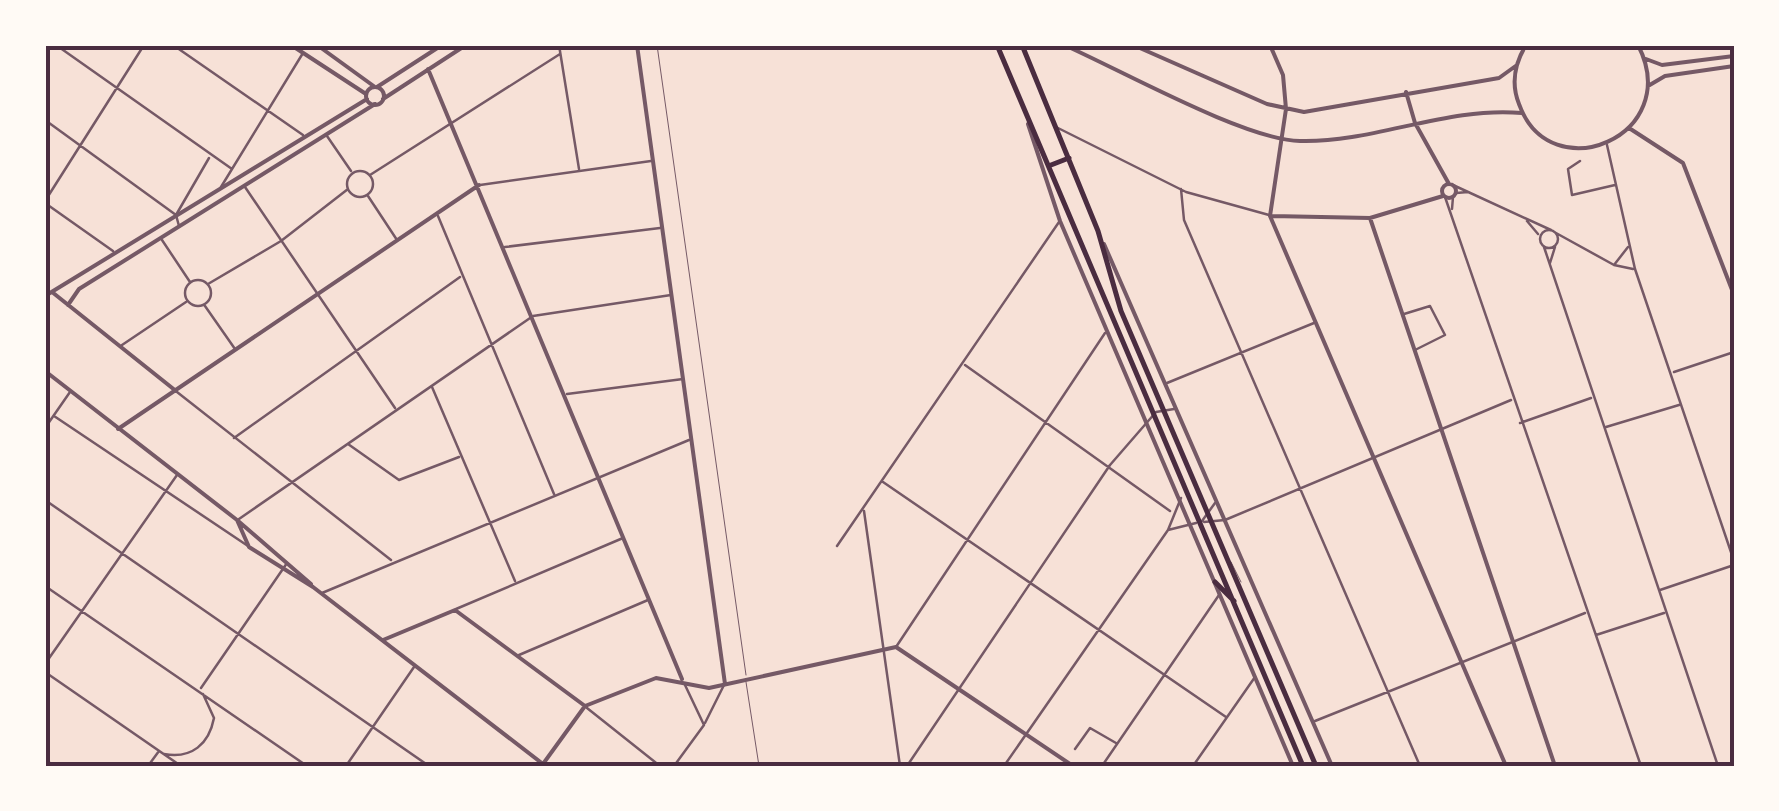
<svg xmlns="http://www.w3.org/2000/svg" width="1779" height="811" font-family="'Work Sans',sans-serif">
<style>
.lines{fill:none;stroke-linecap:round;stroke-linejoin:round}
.service{stroke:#755966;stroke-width:1}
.minor{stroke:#755966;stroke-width:2.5}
.tertiary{stroke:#755966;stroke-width:4}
.primary{stroke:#4a2c40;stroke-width:5}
.neatline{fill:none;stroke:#4a2c40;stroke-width:4}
</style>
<rect width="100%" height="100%" fill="#f7e1d7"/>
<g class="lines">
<path class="service" d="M657 45 746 675
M1231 562 1241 582
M746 682 759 766"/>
<path class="minor" d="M56 45 232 169
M173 45 303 135
M559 45 579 169
M45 120 176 215
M1056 127 1186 192 1269 215
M327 136 351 171
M1607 145 1635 269 1734 561
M1580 161 1568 169 1572 195 1615 185
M347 184a13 13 0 1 1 26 0a13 13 0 1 1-26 0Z
M370 175 560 54
M480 185 651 161
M1453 185 1551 230
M221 187 303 53
M245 187 395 408
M1181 189 1184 220 1420 766
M1456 193 1468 192
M368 196 397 240
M1445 197 1641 766
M45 201 144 45
M45 203 113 251
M1452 209 1453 197
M438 216 554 494
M1527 221 1538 234
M179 226 176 215 209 158
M1540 239a9 9 0 1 1 18 0a9 9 0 1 1-18 0Z
M1556 233 1614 265 1633 269
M162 240 190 282
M505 247 660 228
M1544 247 1718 766
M1550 263 1555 247
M1614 265 1628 247
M185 293a13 13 0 1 1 26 0a13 13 0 1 1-26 0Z
M208 284 281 241 348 189
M205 306 235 349
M1404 314 1430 306 1445 335 1415 350
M122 345 186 302
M965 365 1170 511
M1674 372 1734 352
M1167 383 1314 323
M432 387 515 581
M177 392 391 560
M567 394 683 379
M54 416 248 546
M1520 423 1591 398
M1606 427 1679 405
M45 428 70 392
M234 438 460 277
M348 444 399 480 459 457
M883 482 1226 717
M45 500 429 766
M864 511 900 766
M239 519 533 316 671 295
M1202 521 1215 503
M1204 522 1225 520 1511 400
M1168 530 1196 523
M837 546 1059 222
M45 586 307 766
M1660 590 1734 565
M322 593 689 440
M456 609 623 538
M1596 635 1664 613
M896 647 1105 333
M519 655 648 600
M45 664 177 475
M45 672 181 766
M201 688 287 563
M587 708 660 766
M1315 721 1585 613
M705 723 724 685
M1075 749 1090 728 1116 743
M164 754C192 759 209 744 214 718L203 694
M45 760 55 766
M148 766 159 751
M346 766 414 667
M674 766 704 725 685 685
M907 766 1110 465 1156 412 1174 409
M1004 766 1168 530 1181 498
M1102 766 1219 595
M1193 766 1255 677"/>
<path class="tertiary" d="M291 45 366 94
M317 45 375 87
M637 45 725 684
M1064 45C1121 70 1245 140 1300 141 1374 143 1447 106 1522 113
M1133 45 1267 104 1304 112 1499 78 1517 65
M1270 45 1283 75 1286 109 1270 216 1506 766
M1526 45C1515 63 1511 84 1519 104 1550 192 1685 136 1638 45
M1646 59 1662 65 1734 56
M428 69 682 679
M1648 86 1665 76 1734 66
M377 87 442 45
M366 96a9 9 0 1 1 18 0a9 9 0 1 1-18 0Z
M1406 92 1415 123 1449 184
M383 99 466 45
M1028 124 1060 221 1293 766
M1629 128 1683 163 1734 295
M1442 191a7 7 0 1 1 14 0a7 7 0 1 1-14 0Z
M1272 216 1370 218 1443 196
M1370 218 1555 766
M1104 244 1332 766
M52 292 176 391
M45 296 367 99
M68 305 79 289 375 104
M45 371 237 520 311 584
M118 429 479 185
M237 520 249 547 313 587 543 764 585 706 656 678 709 688 896 647 1073 766
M383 640 455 610 585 706"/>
<path class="primary" d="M997 45 1303 766
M1022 45 1098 231 1121 311 1316 766
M1051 165 1069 158
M1215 582 1234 601"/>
</g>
<rect width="1779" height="811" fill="none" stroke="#fffaf5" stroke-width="95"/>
<rect x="48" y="48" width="1684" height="716" class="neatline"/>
</svg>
